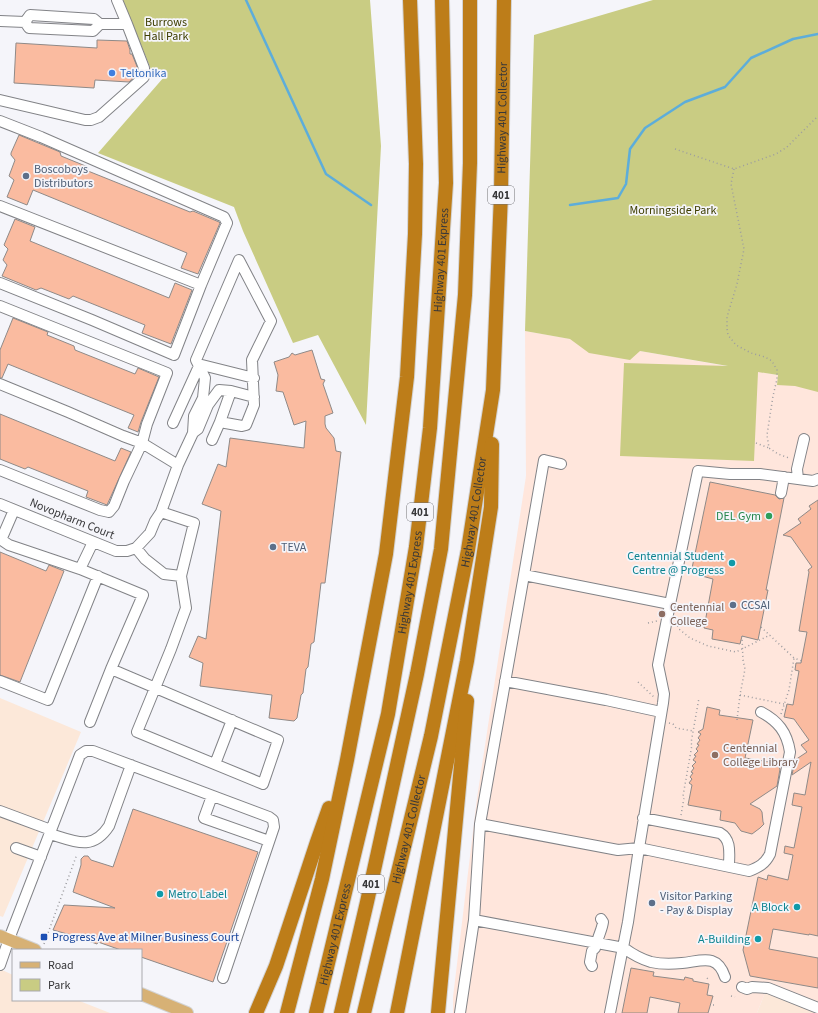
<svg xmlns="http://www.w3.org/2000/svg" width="818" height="1013" font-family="'Source Sans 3',sans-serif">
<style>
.commercial{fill:#fce8d9}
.education{fill:#ffe6dc}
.green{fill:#c9cc83}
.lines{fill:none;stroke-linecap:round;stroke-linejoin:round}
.stream{stroke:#5dadda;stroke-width:2.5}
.building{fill:#fabba0;stroke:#8f8a88}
.minor-casing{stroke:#828387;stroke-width:12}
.major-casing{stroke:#d3d3d3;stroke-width:14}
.highway-casing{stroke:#d3d3d3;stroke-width:16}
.path{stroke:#9c9ca0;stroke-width:1.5;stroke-dasharray:1 3;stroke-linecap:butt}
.minor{stroke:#fff;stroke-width:10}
.major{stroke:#d7b175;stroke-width:12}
.highway{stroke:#bd7d19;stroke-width:14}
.shop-dot{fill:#3f7fe0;stroke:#f5f5fa;stroke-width:1.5}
.service-dot{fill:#5c6f8a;stroke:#f5f5fa;stroke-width:1.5}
.leisure-dot{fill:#2e9e5b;stroke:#f5f5fa;stroke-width:1.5}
.culture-dot{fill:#0f9aa8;stroke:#f5f5fa;stroke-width:1.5}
.education-dot{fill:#8d6e63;stroke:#f5f5fa;stroke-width:1.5}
.transit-dot{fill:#1a4fb4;stroke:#f5f5fa;stroke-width:1.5}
.labels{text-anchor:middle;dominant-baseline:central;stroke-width:3.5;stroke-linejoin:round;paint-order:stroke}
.shield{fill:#f5f5fa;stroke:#707073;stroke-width:1}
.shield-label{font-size:11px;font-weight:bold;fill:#373739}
.park-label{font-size:12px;fill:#3e3e00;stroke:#f5f5fa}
.shop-label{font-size:12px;fill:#366cbe;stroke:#f5f5fa;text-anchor:start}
.street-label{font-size:12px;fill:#373739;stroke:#f5f5fa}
.service-label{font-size:12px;fill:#4e5e75;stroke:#f5f5fa;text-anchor:start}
.leisure-label{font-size:12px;fill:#27864d;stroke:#f5f5fa;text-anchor:end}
.culture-label{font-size:12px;fill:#0d838f;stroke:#f5f5fa;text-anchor:end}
.education-label{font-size:12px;fill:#785e54;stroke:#f5f5fa;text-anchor:start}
.transit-label{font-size:12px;fill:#164399;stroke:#f5f5fa;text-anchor:start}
</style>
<rect width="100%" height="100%" fill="#f5f5fa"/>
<path class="commercial" d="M0 698 81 732 3 917 0 916Z
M0 969 13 975V1000H77L110 1013H0Z
M765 993 817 1013H757Z"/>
<path class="education" d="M525 331 818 382V1013L765 993 757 1013H453V997L477 798 526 476Z"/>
<path class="green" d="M123 0H370L381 146 366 425 318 335 293 343 243 231 234 207 98 153 164 77 161 71 154 77Z
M653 0H818V392L795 386 777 385 778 375 758 372 754 461 620 456 624 363 728 366 640 351 630 360 589 353 570 339 525 331 534 35Z"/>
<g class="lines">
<path class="stream" d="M246 0 326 174 371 205
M570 205 618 198 626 184 630 149 645 128 685 102 725 87 751 58 793 39 818 34"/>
</g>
<path class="building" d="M97 40 127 41 130 50V54H132L138 69V74L129 82 95 80 94 88 14 83 16 43 97 48Z
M19 135 60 152 61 156 88 167V171L190 212 193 211 219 222 220 223 198 274 181 268 187 253 33 190 27 205 7 197 14 180 9 176 15 160 11 155V153Z
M15 219 35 227 30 241 169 298 175 283 192 290 171 344 142 333 145 325 73 296 69 299 41 288 36 290 2 276 7 265 3 260 8 249 4 245Z
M13 318 48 332 47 335 74 346 75 350 135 374 138 368 159 377 141 422 138 432 128 428 134 415 8 364 2 378H0V350Z
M312 350 321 379 325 380 323 384 333 413 325 416V424L326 428 334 438 336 451 341 452 325 583H321L314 642 311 644 308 667 306 669 303 693 301 695 297 718 294 721 269 718 272 695 200 686 203 663 189 657 198 636 206 639 221 511 202 504 218 464 226 467 230 438 304 448 306 421 294 425 283 392 276 391 278 375 274 362 289 357 292 353 295 355Z
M0 414 115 461 121 448 131 452 107 505 86 497 88 491 28 467 25 469 0 459Z
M710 482 775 495 779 499 784 498 766 590H768L758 640 742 636 740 644 712 639 713 630 704 628 713 579 691 573Z
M818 500V936L809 934V935L773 929 769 949 818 958V988L750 976 743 950 758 877 767 880 768 875 788 880 793 855 784 853 785 846 794 848 802 807 792 805 794 793 805 795 811 762 792 775 795 760 807 752 801 745 809 740 794 719 784 717 787 704 793 705 799 671 795 670 796 663H801L807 632 799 631 809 572 808 570 812 567 791 537 783 535 801 523 798 519 811 509 809 506Z
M0 552 46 571 49 565 64 571 20 682 0 675Z
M707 707 720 710 719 715 753 720 745 758 776 763 780 769 777 786 750 804 760 809 762 812 763 822 764 824 760 828 752 834 741 831 735 823 720 820 721 811 688 805 692 785 689 783 692 779 690 777 693 773 691 772 694 768 692 766 696 762 693 760 696 756 694 755 698 751 696 749 699 745 697 744 700 740 698 738 701 734 698 732 703 729Z
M133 809 258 852 213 982 141 957V950H121L98 942 97 944 78 937 53 930 64 905 115 908 73 892 81 865V859L84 856H88L91 860 113 867Z
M631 968 654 972 653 976 684 980 685 977 693 979V981L709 984 707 995 713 996 708 1013H678L680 1003 650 997 647 1013H622Z"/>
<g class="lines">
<defs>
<path id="minor" d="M0 21 25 22 29 28 93 31 100 24H127L117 0
M25 22 30 15 94 19 100 24
M0 100 85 120H91L99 117 144 77V68L127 24
M0 121 41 137 224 217 227 223 201 285
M0 206 201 285 174 355 92 320 0 283
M0 306 167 373 147 424 142 443 178 465
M198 364 254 378
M0 384 68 412 123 436 142 443 124 481 114 506 109 512 100 510 0 470
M220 422 231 391
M173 423 199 366
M194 432 198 429 208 405 219 390 231 391 254 397
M798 479 797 469 804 439
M781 493 784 477
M0 504 116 551H127L136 548 150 533 155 521 161 512 178 465 193 433 194 416 203 398 205 378 196 360 239 260 271 321 252 360 254 405 246 425 242 426 220 422 212 440
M0 539 9 545 80 569
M1 540 14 510
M93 542 80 569 143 595 111 669 278 740 263 784 137 732 171 649 186 608 181 576 194 523 161 512
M136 548 145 559 164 574 181 576
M524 575 544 460 561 464
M0 681 48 700 98 576
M505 681 606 700 661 712
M90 722 111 669
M215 764 232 720
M212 796 204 818 269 841
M0 811 51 830
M643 818 720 833C732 840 729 854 729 866
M480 824 618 850 639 848 749 871C759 867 765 864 770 854L790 752C787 732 778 721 761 712
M50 834C74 841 92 852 109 826L131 765
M16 848 41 857
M474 920 624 948C632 954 641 959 651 962 660 964 673 964 682 963 702 961 717 953 725 977
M597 943C598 936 602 930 603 922L601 919
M0 965 9 939 80 755 86 751H93L269 817 273 820 274 827 223 978
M592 966 590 962 592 951 595 948 596 943
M742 987 747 989 752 987 768 988 818 1008
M460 1013 474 920 480 824 524 575 670 604
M610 1013 628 922 639 848 663 703 664 694 658 665 670 604 698 471 730 474H760L813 481 818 479"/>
<path id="major" d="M0 936 35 950
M141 994 187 1013"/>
<g id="highway">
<path d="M256 1013 276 966 317 842 329 808"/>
<path d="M287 1013 322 879 347 760 386 554 407 377 415 234 416 164 410 0"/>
<path id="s1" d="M316 1013 388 714 416 547 430 428 446 183 442 0"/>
<path d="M341 1013 367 902 417 674 441 549 465 295 470 163V0"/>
<path id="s2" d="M364 1013 431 736 468 550 493 390 501 194 504 0"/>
<path d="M397 1013 467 661 491 507 492 444"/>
<path d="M438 1013 467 701"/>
</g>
</defs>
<use href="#minor" class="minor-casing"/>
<use href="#major" class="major-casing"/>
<use href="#highway" class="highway-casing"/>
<path class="path" d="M675 149 734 169 776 154 787 147 818 116
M734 169 731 184 744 249 737 284 727 317V329L728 335 736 345 751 353 765 357 772 361 777 370V379L773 396 767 435 769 448 778 454 789 458
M756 443 769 448
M676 622 679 629 690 638 708 646 736 652 770 635
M648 623 657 621
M761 627 794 658 802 661
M638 682 654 697
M740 695 784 704
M781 714 789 690 794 658
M737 720 740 695 745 669 743 660 742 636
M669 723 673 724 676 728 693 731
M681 815 684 798 683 796 692 745 691 743 699 698
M44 944 77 854
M707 978 708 979
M731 996 735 997
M713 1005H715"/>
<use href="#minor" class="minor"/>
<use href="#major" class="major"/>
<use href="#highway" class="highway"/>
</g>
<circle class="shop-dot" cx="112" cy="73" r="4"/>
<g class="service-dot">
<circle cx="26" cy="176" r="4"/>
<circle cx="273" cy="547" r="4"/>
<circle cx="733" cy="605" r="4"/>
<circle cx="652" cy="903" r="4"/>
</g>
<circle class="leisure-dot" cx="769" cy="516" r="4"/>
<g class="culture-dot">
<circle cx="732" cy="563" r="4"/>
<circle cx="160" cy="894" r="4"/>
<circle cx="797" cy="907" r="4"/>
<circle cx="758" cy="939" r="4"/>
</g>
<g class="education-dot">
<circle cx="662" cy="614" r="4"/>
<circle cx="715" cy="755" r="4"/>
</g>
<rect class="transit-dot" x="40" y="933" width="8" height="8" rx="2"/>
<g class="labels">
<g class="shield">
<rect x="488" y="186" width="26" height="18" rx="3"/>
<rect x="407" y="503" width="26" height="18" rx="3"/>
<rect x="358" y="875" width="26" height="18" rx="3"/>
</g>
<g class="shield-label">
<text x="501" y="195">401</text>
<text x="420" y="512">401</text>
<text x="371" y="884">401</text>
</g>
<g class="park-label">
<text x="166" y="22">Burrows<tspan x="166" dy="14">Hall Park</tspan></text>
<text x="673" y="210">Morningside Park</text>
</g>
<g class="shop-label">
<text x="120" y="73">Teltonika</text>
</g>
<g class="street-label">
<text stroke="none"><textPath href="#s2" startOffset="909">Highway 401 Collector</textPath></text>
<text stroke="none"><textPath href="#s1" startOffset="765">Highway 401 Express</textPath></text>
<text stroke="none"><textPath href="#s2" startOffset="513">Highway 401 Collector</textPath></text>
<text transform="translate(72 519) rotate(22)">Novopharm Court</text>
<text stroke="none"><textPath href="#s1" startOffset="441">Highway 401 Express</textPath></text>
<text stroke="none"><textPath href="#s2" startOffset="189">Highway 401 Collector</textPath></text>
<text stroke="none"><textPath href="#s1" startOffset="81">Highway 401 Express</textPath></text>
</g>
<g class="service-label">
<text x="34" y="169">Boscoboys<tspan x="34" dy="14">Distributors</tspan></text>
<text x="281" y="547">TEVA</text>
<text x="741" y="605">CCSAI</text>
<text x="660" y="896">Visitor Parking<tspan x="660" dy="14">- Pay &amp; Display</tspan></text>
</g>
<g class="leisure-label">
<text x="761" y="516">DEL Gym</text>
</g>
<g class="culture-label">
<text x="724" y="556">Centennial Student<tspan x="724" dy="14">Centre @ Progress</tspan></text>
<text x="168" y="894" text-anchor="start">Metro Label</text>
<text x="789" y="907">A Block</text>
<text x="750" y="939">A-Building</text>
</g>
<g class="education-label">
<text x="670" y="607">Centennial<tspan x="670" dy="14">College</tspan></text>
<text x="723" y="748">Centennial<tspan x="723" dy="14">College Library</tspan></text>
</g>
<g class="transit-label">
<text x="52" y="937">Progress Ave at Milner Business Court</text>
</g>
</g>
<rect x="12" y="949" width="130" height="52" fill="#f5f5fa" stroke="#a9a9ad"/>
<rect x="20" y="962" width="20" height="6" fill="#d7b175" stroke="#a9a9ad"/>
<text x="48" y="969" font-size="12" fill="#373739">Road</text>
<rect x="20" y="979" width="20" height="12" fill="#c9cc83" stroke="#a9a9ad"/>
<text x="48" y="989" font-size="12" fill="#373739">Park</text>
</svg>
